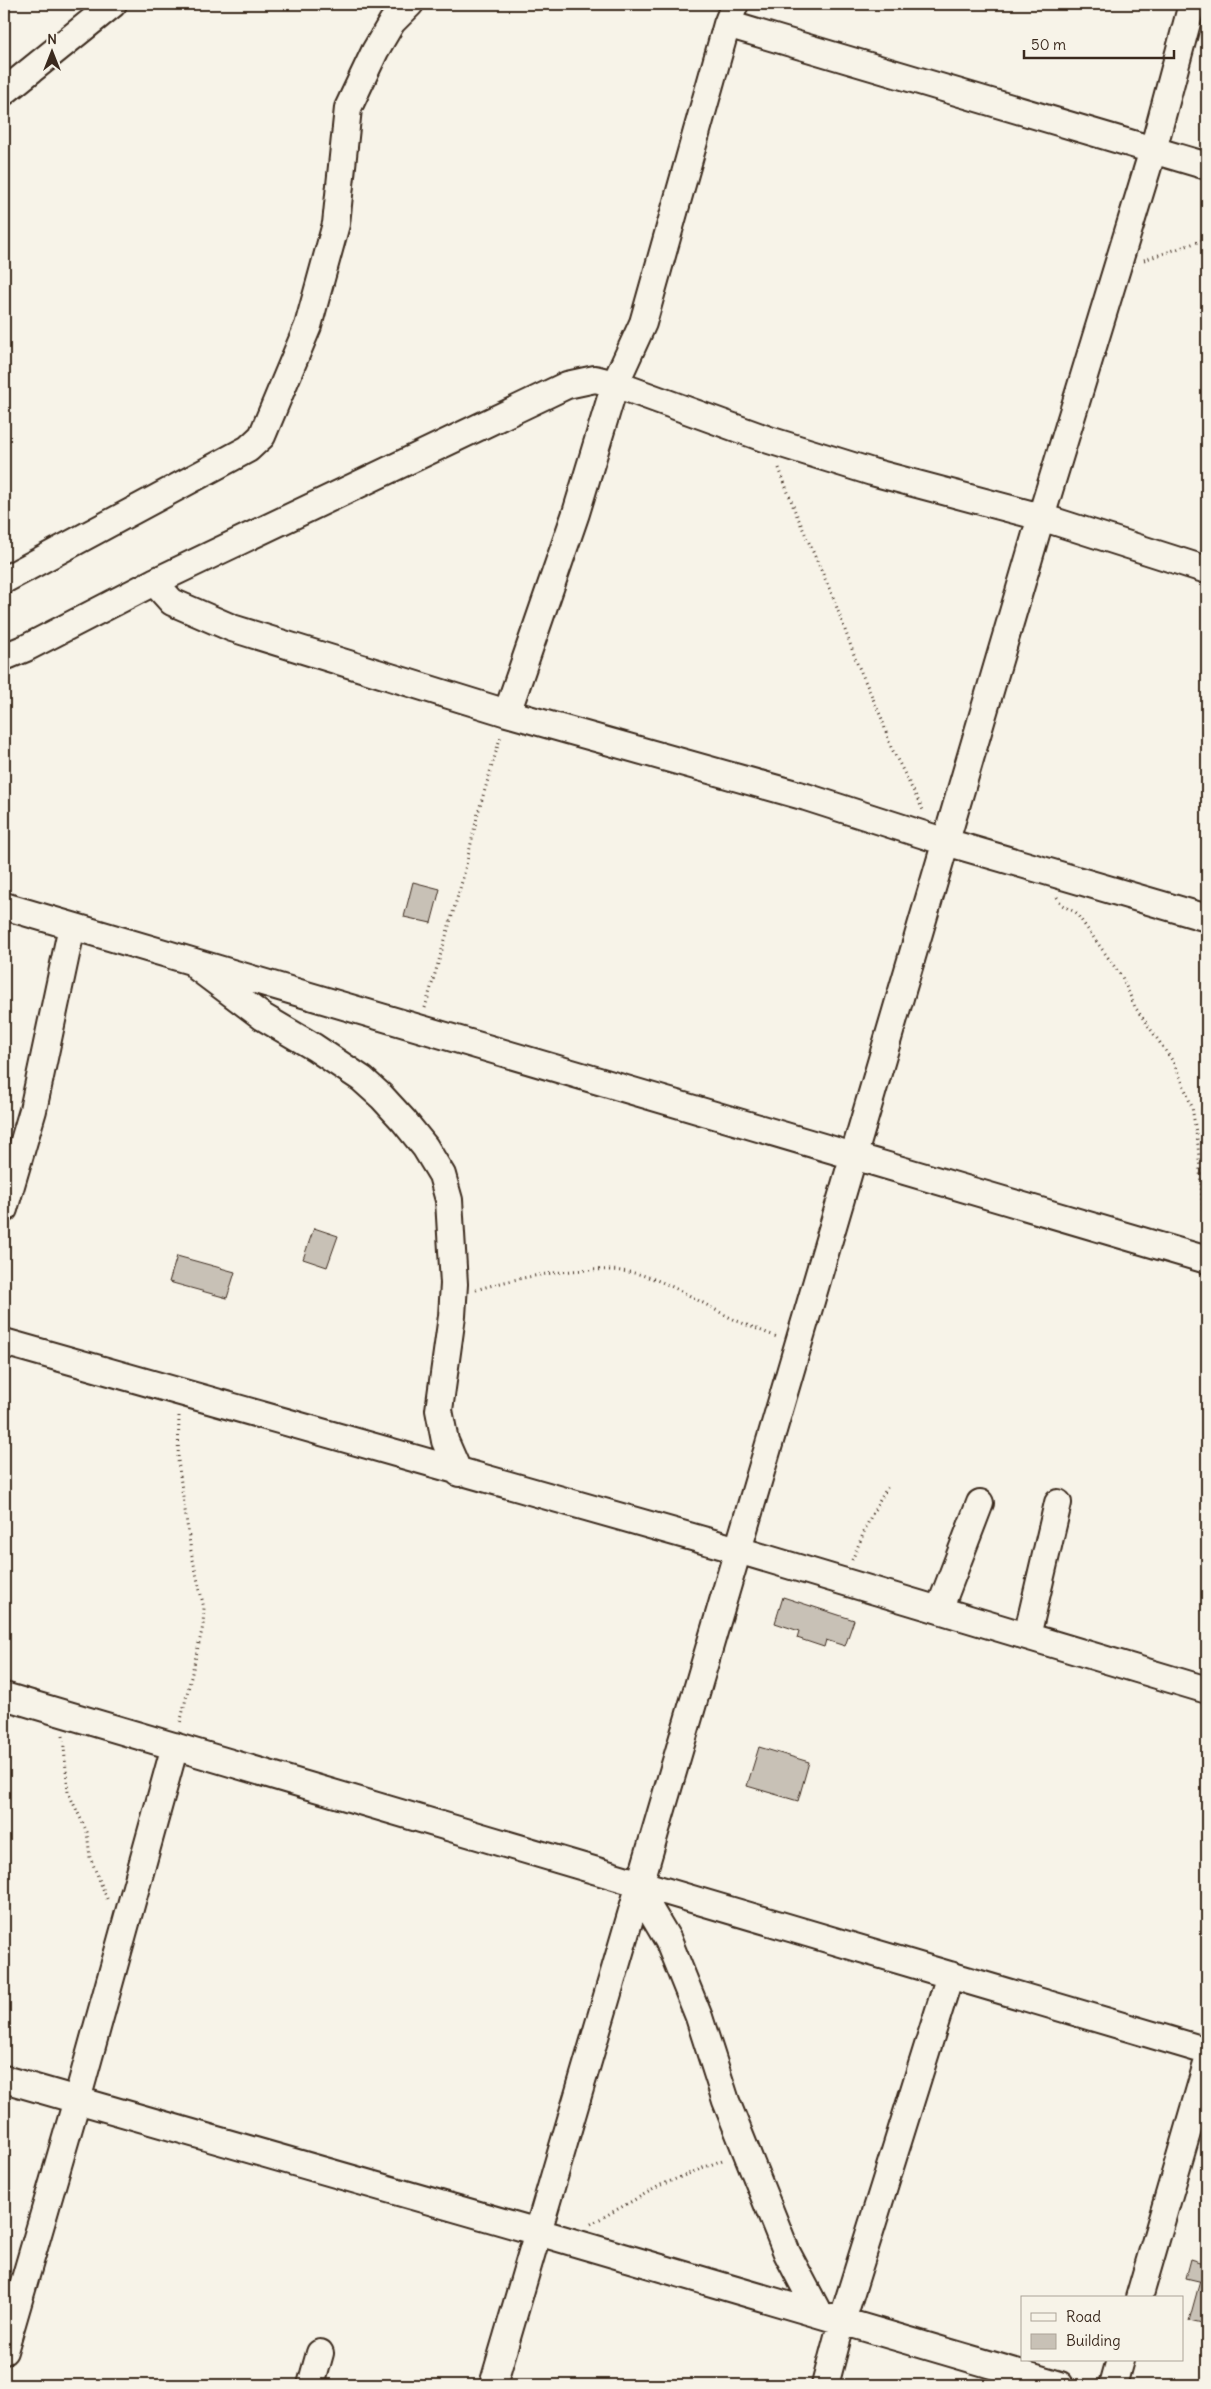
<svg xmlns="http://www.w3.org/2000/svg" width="1211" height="2389" font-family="Delius,sans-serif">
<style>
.building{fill:#c8c1b6;stroke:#3b2a1e}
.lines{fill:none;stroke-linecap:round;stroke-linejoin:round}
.minor-casing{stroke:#3b2a1e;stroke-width:30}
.path{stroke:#3b2a1e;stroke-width:3;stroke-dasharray:1 4;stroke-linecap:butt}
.minor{stroke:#f7f3e8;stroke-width:26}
</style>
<rect width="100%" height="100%" fill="#f7f3e8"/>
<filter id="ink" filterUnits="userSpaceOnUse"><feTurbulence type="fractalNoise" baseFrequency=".02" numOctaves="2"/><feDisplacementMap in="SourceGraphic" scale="10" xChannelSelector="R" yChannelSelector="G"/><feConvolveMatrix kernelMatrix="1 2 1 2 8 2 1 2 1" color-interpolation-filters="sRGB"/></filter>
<g filter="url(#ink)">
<path class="building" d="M413 882 440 889 431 923 404 917Z
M314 1228 338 1236 327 1267 303 1259Z
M177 1256 235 1272 227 1298 169 1282Z
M783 1597 854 1620 845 1646 826 1640 824 1647 797 1638 799 1631 775 1623Z
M759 1747 809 1762 798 1801 747 1786Z
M1191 2259 1207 2264V2283L1186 2278Z
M1200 2281 1207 2283V2325L1189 2321Z"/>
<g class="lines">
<defs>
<path id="minor" d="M727 24 1207 166
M4 92 113 4
M4 580 248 449 262 436 308 326 336 224 348 108 375 51 392 22 410 4
M154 582 172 602 232 628 507 713 806 797 946 842 1207 918
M4 657 26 648 154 582 567 385 595 379 615 384 769 440 872 472 1041 517 1207 570
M507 713 576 513 615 384 643 323 727 24 735 4
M4 906 1207 1260
M198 968 263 1017 314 1047 362 1079 382 1097 404 1121 425 1147 442 1175 449 1200 454 1284 452 1316 439 1410 445 1441 459 1473
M4 1209 33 1110 72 926
M4 1342 738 1550 1207 1690
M939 1610 980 1503
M1027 1636 1058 1503
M4 1696 1207 2051
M640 1884 649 1908 668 1940 699 2017 726 2101 787 2253 819 2314
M4 2079 538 2232 1060 2385
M1139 2298 1207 2064
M4 2351 77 2100 175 1746
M311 2385 320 2353
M493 2385 1041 517 1153 150 1192 4
M825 2385 842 2321 950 1975
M1113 2385 1120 2360"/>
</defs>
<use href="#minor" class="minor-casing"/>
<path class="path" d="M1144 260 1207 239
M779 468 795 511 833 597 857 663 882 719 890 745 924 812
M1057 897 1062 905 1076 913 1122 977 1135 1007 1172 1060 1181 1079 1192 1107 1198 1145 1205 1237
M425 1008 463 878 478 813 501 735
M476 1290C519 1276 602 1261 645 1276 674 1285 700 1302 727 1316 743 1324 760 1330 777 1337
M179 1416 178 1460 181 1483 191 1551 204 1608 203 1626 180 1724
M852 1560 871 1516 888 1486
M63 1736 68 1792 87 1832 90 1857 108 1901
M591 2224 661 2185 725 2159"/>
<use href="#minor" class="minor"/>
</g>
</g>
<rect width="1211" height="2389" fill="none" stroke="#f7f3e8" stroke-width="20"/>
<rect x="10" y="10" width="1191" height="2369" fill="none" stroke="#3b2a1e" stroke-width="2" filter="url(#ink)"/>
<rect x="1021" y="2296" width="162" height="65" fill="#f7f3e8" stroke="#aca397"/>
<rect x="1031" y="2313" width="25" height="8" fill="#f7f3e8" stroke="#aca397"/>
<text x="1066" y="2322" font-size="15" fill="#3b2a1e">Road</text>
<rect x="1031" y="2334" width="25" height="15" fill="#c8c1b6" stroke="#aca397"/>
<text x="1066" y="2346" font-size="15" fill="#3b2a1e">Building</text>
<g transform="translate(52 52)" stroke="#f7f3e8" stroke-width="4" paint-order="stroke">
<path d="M0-4L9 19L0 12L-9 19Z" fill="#3b2a1e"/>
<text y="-8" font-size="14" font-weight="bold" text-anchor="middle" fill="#3b2a1e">N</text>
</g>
<path d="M1024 50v8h150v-8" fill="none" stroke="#3b2a1e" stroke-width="2.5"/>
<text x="1031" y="50" font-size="15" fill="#3b2a1e" stroke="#f7f3e8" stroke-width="4" paint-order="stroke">50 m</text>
</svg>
